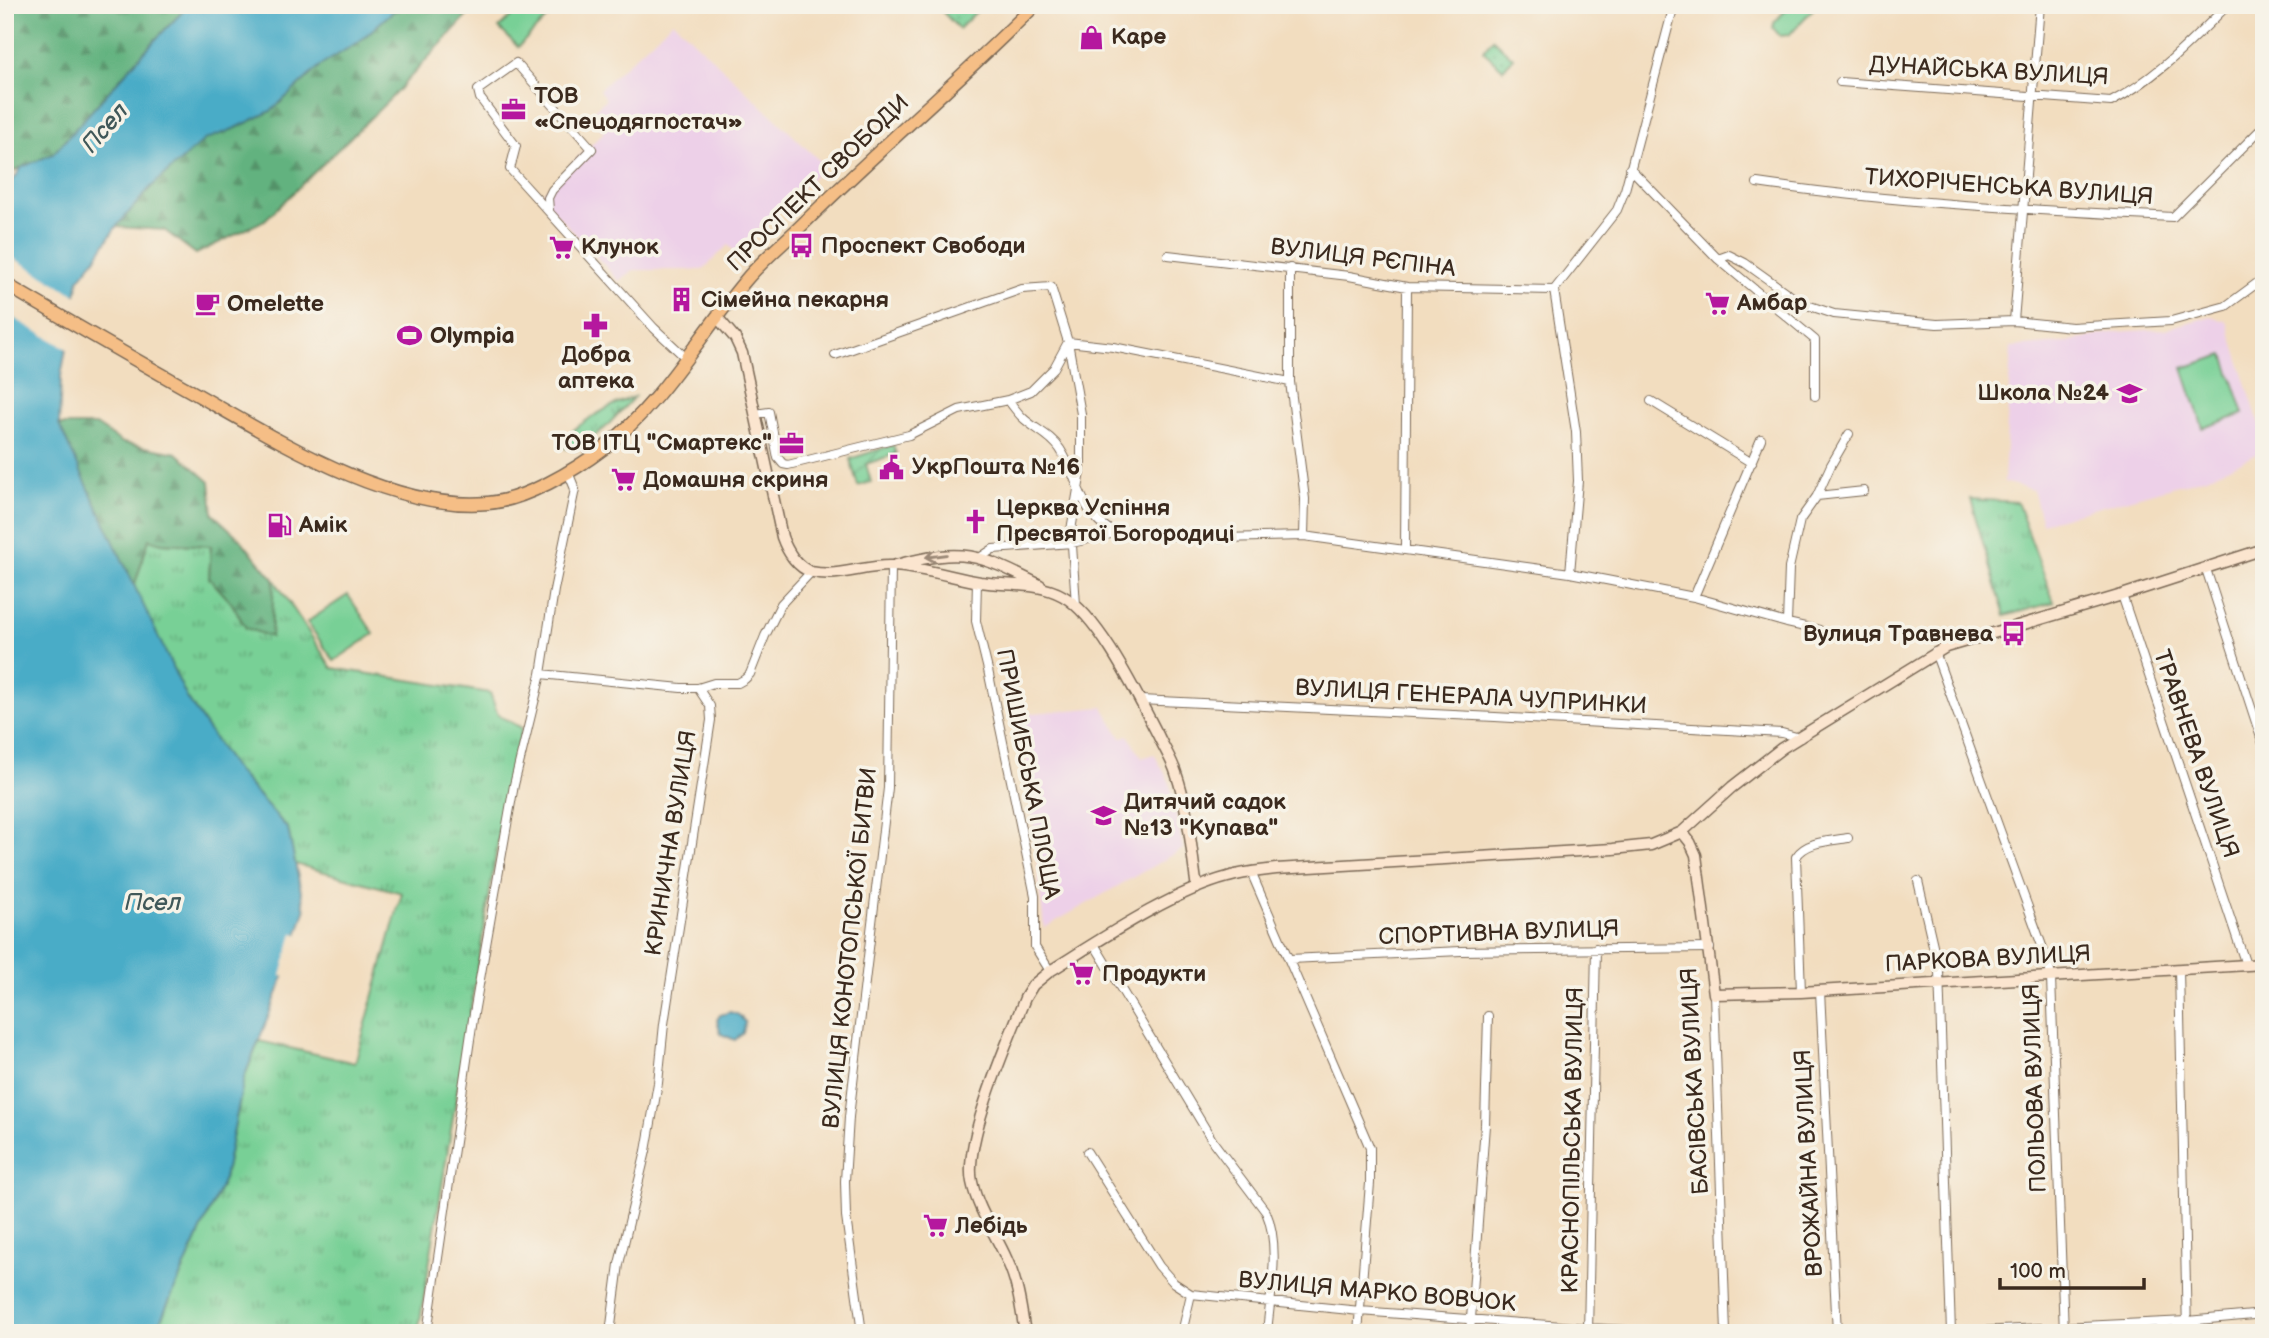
<svg xmlns="http://www.w3.org/2000/svg" width="2269" height="1338" font-family="'Balsamiq Sans',sans-serif">
<style>
.built{fill:#edd0e8}
.grass{fill:url(#grass-tufts);stroke:#5a7d5a;stroke-width:2}
.forest{fill:url(#forest-firs);stroke:#4e6e4e;stroke-width:2}
.park{fill:url(#park-dots);stroke:#5a7d5a;stroke-width:2}
.garden{fill:url(#garden-furrows);stroke:#5a7d5a;stroke-width:2}
.pitch{fill:#78d096;stroke:#5a7d5a;stroke-width:2}
.water{fill:#48acc7;stroke:#426b72;stroke-width:2}
.pier{fill:#f2ddbf}
.lines{fill:none;stroke-linecap:round;stroke-linejoin:round}
.street-casing{stroke:#7b6956;stroke-width:10}
.secondary-casing{stroke:#7b6956;stroke-width:13}
.primary-casing{stroke:#7b6956;stroke-width:15}
.street{stroke:#fff;stroke-width:8}
.secondary{stroke:#fbe5cf;stroke-width:10}
.primary{stroke:#f5be86;stroke-width:12}
.oneway{stroke:#9b8876}
.labels{text-anchor:middle;dominant-baseline:central;stroke-width:7;stroke-linejoin:round;paint-order:stroke}
.poi-label{font-size:23px;font-weight:bold;fill:#3b2a1e;stroke:#f7f3e8;text-anchor:start}
.street-label{font-size:23px;fill:#3b2a1e;stroke:#f7f3e8}
.water-label{font-size:24px;font-style:italic;fill:#405859;stroke:#f7f3e8}
</style>
<defs>
<pattern id="grass-tufts" width="24" height="20" patternUnits="userSpaceOnUse" patternTransform="scale(1.75)"><rect width="24" height="20" fill="#78d096"/><path d="M3 7l-1-3M5 7V3M7 7l1-3M15 17l-1-3M17 17v-4M19 17l1-3" fill="none" stroke="#64a97a"/></pattern>
<pattern id="forest-firs" width="22" height="20" patternUnits="userSpaceOnUse" patternTransform="scale(1.75)"><rect width="22" height="20" fill="#62b27f"/><path d="M5 1l3.5 6h-7zM16 11l3.5 6h-7z" fill="#529167"/></pattern>
<pattern id="park-dots" width="8" height="8" patternUnits="userSpaceOnUse" patternTransform="scale(1.75)"><rect width="8" height="8" fill="#78d096"/><path d="M2 2h.1M6 6h.1" fill="none" stroke="#64a97a" stroke-width="1.8" stroke-linecap="round"/></pattern>
<pattern id="garden-furrows" width="10" height="10" patternUnits="userSpaceOnUse" patternTransform="scale(1.75)"><rect width="10" height="10" fill="#78d096"/><path d="M-1 1l2-2M0 10L10 0M9 11l2-2" fill="none" stroke="#64a97a"/></pattern>
</defs>
<rect width="100%" height="100%" fill="#f7f3e8"/>
<filter id="ink" filterUnits="userSpaceOnUse"><feTurbulence type="fractalNoise" baseFrequency=".0143" numOctaves="2"/><feDisplacementMap in="SourceGraphic" scale="14" xChannelSelector="R" yChannelSelector="G"/><feConvolveMatrix kernelMatrix="1 2 1 2 8 2 1 2 1" color-interpolation-filters="sRGB"/></filter>
<filter id="wash" filterUnits="userSpaceOnUse"><feTurbulence type="fractalNoise" baseFrequency=".00686" numOctaves="4" result="noise"/><feDisplacementMap in="SourceGraphic" scale="28" xChannelSelector="R" yChannelSelector="G"/><feGaussianBlur stdDeviation="1.57" result="paint"/><feColorMatrix in="noise" values="0 0 0 0 0 0 0 0 0 0 0 0 0 0 0 0 0 1.4 0 .05"/><feComposite in="paint" operator="in"/></filter>
<g filter="url(#wash)">
<rect width="100%" height="100%" fill="#f2ddbf"/>
<path class="built" d="M673 21 825 166 735 252 728 245 703 270H634L619 281 540 196 604 132 588 116 606 99 599 90Z
M2211 316 2227 322 2264 439V451L2207 477 2042 523 2033 490 2004 482 2011 347 2062 343 2115 332 2165 329Z
M1103 707 1121 738 1128 735 1142 758 1154 754 1169 781 1183 849 1044 928 1022 714Z"/>
<path class="grass" d="M634 397 605 428 576 450 565 448 563 442C574 424 614 403 634 397Z
M1970 499 2017 502 2054 602 2005 616Z
M149 539 162 543 211 546 209 578 231 602 246 628 271 636 274 579 332 668 490 693 498 715 522 728 500 829 418 1333H155L224 1179 244 1078 259 1041 355 1063 402 893 295 864 288 829 234 768 187 698 134 587Z"/>
<path class="forest" d="M5 5H189L154 41 53 154 5 175Z
M400 5H477L390 99 265 220 196 254 164 230 116 227 150 188 204 139 236 128 271 111 320 66 361 40Z
M59 425H96L123 443 177 453 210 482 213 514 239 538 274 579 271 637 246 628 231 602 209 578 211 546 162 543 149 539 134 587Z"/>
<path class="park" d="M936 5H983L959 29Z
M1493 39 1513 58 1503 69 1483 51Z"/>
<path class="garden" d="M893 445 896 454 866 464 871 482 858 486 850 459Z"/>
<path class="pitch" d="M523 5H542L551 14 518 47 499 28Z
M1790 5H1813V9L1789 35 1780 36 1773 28 1774 23Z
M2224 355 2244 414 2203 428 2183 368Z
M348 595 374 634 334 661 307 622Z"/>
<path class="water" d="M189 5H400L361 40 320 66 271 111 236 128 204 140 150 188 116 227 95 259 79 279 61 376 59 425 187 698 234 768 288 829 305 911 281 984 244 1078 224 1179 155 1333H5V192L22 167 53 154 154 41Z
M730 1012 739 1015 745 1022 743 1033 735 1040 721 1034 717 1020 720 1015Z"/>
<path class="pier" d="M5 253 79 297 69 350 5 313Z
M293 933 301 935 287 977 281 976Z"/>
</g>
<g filter="url(#ink)">
<g class="lines">
<defs>
<path id="street" d="M1840 82 2111 102C2157 78 2191 41 2228 5
M1630 168 1718 259 1815 340V396
M1757 183C1894 203 2033 210 2173 217L2264 126
M549 210 548 198 552 190 592 149 516 63 478 90 480 98 516 146 510 169 654 328 686 358
M1168 255 1349 276 1407 287 1554 290
M1718 259 1729 255 1745 263 1801 303 1834 314 1937 324 2014 321 2072 327 2171 321 2226 306 2264 278
M1290 268V382L1305 499 1304 536
M1554 290 1617 210 1625 190 1674 5
M1554 290 1576 432 1578 481 1570 573
M2014 321 2040 5
M835 355 1022 289 1051 287 1068 342 1081 414V472L1071 530 1076 605
M1008 400C1013 406 1017 412 1022 417 1034 429 1050 434 1060 449 1081 481 1077 512 1115 533
M1651 401 1752 463
M755 414 769 412 778 458 783 464 788 465 909 435 959 410 1008 400 1031 391 1054 368 1068 342 1113 347 1290 382
M1817 496 1864 491
M1405 548 1407 287
M981 557 993 549 1072 543 1115 533 1224 538 1304 536 1570 573 1694 597 1787 623 1819 630
M2206 569 2264 747
M977 581 976 621 988 670 1035 896V947L1050 971
M2122 595 2246 965
M1694 597 1761 439
M1787 623 1789 568 1800 520 1817 496 1831 465 1849 434
M1935 652 2049 965 2051 978 2064 1333
M541 674 681 688H698L714 683H738L745 679 750 674 765 636 781 604 811 572
M1140 700 1495 717 1782 733 1800 738
M1251 872 1370 1148V1183L1358 1333
M1918 881 1939 971 1951 1333
M1094 944 1214 1143 1266 1212C1281 1246 1270 1295 1267 1333
M1290 959 1461 951 1710 948
M2179 969 2187 1333
M1820 991 1837 1333
M1801 992 1796 857C1806 841 1831 841 1848 838
M1714 994 1726 1333
M1087 1152 1159 1266 1174 1283 1191 1294 1182 1333
M1191 1294 1360 1311 1588 1328 1686 1333
M427 1333 473 1019 514 785 541 674 554 590 575 489 568 472
M610 1333 619 1264 646 1151 658 1083 664 1024 711 720 710 706 698 688
M862 1333 846 1217 845 1181 849 1117 888 788 891 566
M1470 1333 1485 1125 1488 1016
M1588 1333 1596 948
M1937 1333 2187 1321 2264 1314"/>
<path id="secondary" d="M717 317 735 338 742 353 782 537C787 551 797 568 812 572 838 578 865 565 891 566 921 567 951 577 980 582 1007 586 1039 582 1063 596 1100 617 1138 697 1158 735 1164 748 1172 760 1176 773 1189 810 1191 850 1197 888
M896 565C965 547 978 554 1040 585
M1682 832 1690 842 1696 855 1714 994 1801 992 2264 964
M1025 1333C1021 1308 1018 1283 1007 1260 996 1234 978 1211 972 1182 963 1141 1009 1039 1025 998L1033 985 1050 971C1100 940 1171 892 1228 877 1243 872 1260 871 1276 869L1613 849 1651 845 1682 832 1732 787 1782 748 1946 647 2122 595 2264 549"/>
<path id="primary" d="M5 284C68 321 132 358 196 394 277 440 392 512 488 503 525 500 574 471 604 448 662 403 698 337 745 281 763 259 785 242 805 222 880 148 960 80 1035 5"/>
</defs>
<use href="#street" class="street-casing"/>
<use href="#secondary" class="secondary-casing"/>
<use href="#primary" class="primary-casing"/>
<use href="#street" class="street"/>
<use href="#secondary" class="secondary"/>
<use href="#primary" class="primary"/>
</g>
<defs><path id="oneway-shaft" d="M-6 0H5M1.5-3L5.5 0L1.5 3" fill="none" stroke-width="1.6" stroke-linecap="round" stroke-linejoin="round" transform="scale(1.75)"/></defs>
<use class="oneway" href="#oneway-shaft" transform="translate(936 556) rotate(172)"/>
</g>
<defs>
<symbol id="shop-bare" viewBox="-9 -9 18 18"><path d="M-5-2.5h2.3a2.7 3.5 0 0 1 5.4 0H5L5.5 6h-11ZM-1.5-2.5h3a1.5 2.3 0 0 0-3 0Z" fill="#b5179e" stroke="#f7f3e8" stroke-width="2.5" paint-order="stroke"/></symbol>
<symbol id="office-bare" viewBox="-9 -9 18 18"><path d="M-6-3h4V-5.5h4V-3h4V5H-6ZM-1-4.5V-3h2v-1.5ZM-6 0V1H6V0Z" fill="#b5179e" stroke="#f7f3e8" stroke-width="2.5" paint-order="stroke"/></symbol>
<symbol id="bus-bare" viewBox="-9 -9 18 18"><path d="M-5-6H5V4H4V6H2V4H-2V6H-4V4H-5ZM-3.5-4V0h7V-4ZM-3.5 1.2v1.5H-2V1.2ZM2 1.2v1.5H3.5V1.2Z" fill="#b5179e" stroke="#f7f3e8" stroke-width="2.5" paint-order="stroke"/></symbol>
<symbol id="supermarket-bare" viewBox="-9 -9 18 18"><path d="M-6-5.5h2.5l.6 2H6L4.5 2H-2.5L-4.4-4H-6ZM-1.5 3.2a1.3 1.3 0 1 0 .1 0ZM3 3.2a1.3 1.3 0 1 0 .1 0Z" fill="#b5179e" stroke="#f7f3e8" stroke-width="2.5" paint-order="stroke"/></symbol>
<symbol id="building-bare" viewBox="-9 -9 18 18"><path d="M-4-6H4V6H1V3H-1V6H-4ZM-2.5-4.3h1.7v1.8h-1.7ZM.8-4.3h1.7v1.8H.8ZM-2.5-1h1.7V.8h-1.7ZM.8-1h1.7V.8H.8Z" fill="#b5179e" stroke="#f7f3e8" stroke-width="2.5" paint-order="stroke"/></symbol>
<symbol id="cafe-bare" viewBox="-9 -9 18 18"><path d="M-5.5-4.5H6V0H3Q3 3.5 0 3.5H-2.5Q-5.5 3.5-5.5 0ZM3-3.2v2h1.7v-2ZM-6 4.5H4V6H-6Z" fill="#b5179e" stroke="#f7f3e8" stroke-width="2.5" paint-order="stroke"/></symbol>
<symbol id="pharmacy-bare" viewBox="-9 -9 18 18"><path d="M-2-6h4v4h4v4h-4v4h-4v-4h-4v-4h4Z" fill="#b5179e" stroke="#f7f3e8" stroke-width="2.5" paint-order="stroke"/></symbol>
<symbol id="stadium-bare" viewBox="-9 -9 18 18"><path d="M0-5a6.5 5 0 1 0 0 10a6.5 5 0 1 0 0-10ZM-3.5-1.8h7v3.6h-7Z" fill="#b5179e" stroke="#f7f3e8" stroke-width="2.5" paint-order="stroke"/></symbol>
<symbol id="school-bare" viewBox="-9 -9 18 18"><path d="M0-5L7-2L0 1L-7-2ZM-4 1L0 2.5L4 1V4Q0 6-4 4Z" fill="#b5179e" stroke="#f7f3e8" stroke-width="2.5" paint-order="stroke"/></symbol>
<symbol id="civic-bare" viewBox="-9 -9 18 18"><path d="M-.6-6.5H3V-4.5H.6V-3L4-1V1h2V6H-6V1h2V-1L-.6-3ZM-1.2 2.5V6h2.4V2.5Z" fill="#b5179e" stroke="#f7f3e8" stroke-width="2.5" paint-order="stroke"/></symbol>
<symbol id="church-bare" viewBox="-9 -9 18 18"><path d="M-1.2-6h2.4v3.5h3.3v2.4h-3.3V6h-2.4V-.1h-3.3v-2.4h3.3Z" fill="#b5179e" stroke="#f7f3e8" stroke-width="2.5" paint-order="stroke"/></symbol>
<symbol id="fuel-bare" viewBox="-9 -9 18 18"><path d="M-5.5-6h7V0h2V4h1.3V-2.5L3-4.5l.8-.8L6-3V5H2.5V1h-1V6h-7ZM-4.2-4.7v3.2H.2V-4.7Z" fill="#b5179e" stroke="#f7f3e8" stroke-width="2.5" paint-order="stroke"/></symbol>
</defs>
<g fill-rule="evenodd">
<use href="#shop-bare" x="1074" y="20" width="35" height="35"/>
<use href="#office-bare" x="496" y="92" width="35" height="35"/>
<use href="#bus-bare" x="784" y="228" width="35" height="35"/>
<use href="#supermarket-bare" x="544" y="230" width="35" height="35"/>
<use href="#building-bare" x="664" y="282" width="35" height="35"/>
<use href="#supermarket-bare" x="1700" y="286" width="35" height="35"/>
<use href="#cafe-bare" x="190" y="286" width="35" height="35"/>
<use href="#pharmacy-bare" x="578" y="308" width="35" height="35"/>
<use href="#stadium-bare" x="392" y="318" width="35" height="35"/>
<use href="#school-bare" x="2112" y="376" width="35" height="35"/>
<use href="#office-bare" x="774" y="426" width="35" height="35"/>
<use href="#civic-bare" x="874" y="450" width="35" height="35"/>
<use href="#supermarket-bare" x="606" y="462" width="35" height="35"/>
<use href="#church-bare" x="958" y="504" width="35" height="35"/>
<use href="#fuel-bare" x="262" y="508" width="35" height="35"/>
<use href="#bus-bare" x="1996" y="616" width="35" height="35"/>
<use href="#school-bare" x="1086" y="798" width="35" height="35"/>
<use href="#supermarket-bare" x="1064" y="956" width="35" height="35"/>
<use href="#supermarket-bare" x="918" y="1208" width="35" height="35"/>
</g>
<g class="labels">
<g class="poi-label">
<text x="1111" y="37">Каре</text>
<text x="534" y="96">ТОВ<tspan x="534" dy="26">«Спецодягпостач»</tspan></text>
<text x="821" y="246">Проспект Свободи</text>
<text x="581" y="247">Клунок</text>
<text x="701" y="300">Сімейна пекарня</text>
<text x="1737" y="303">Амбар</text>
<text x="227" y="304">Omelette</text>
<text x="430" y="336">Olympia</text>
<text x="596" y="355" text-anchor="middle">Добра<tspan x="596" dy="26">аптека</tspan></text>
<text x="2109" y="393" text-anchor="end">Школа №24</text>
<text x="772" y="443" text-anchor="end">ТОВ ІТЦ "Смартекс"</text>
<text x="912" y="467">УкрПошта №16</text>
<text x="643" y="480">Домашня скриня</text>
<text x="996" y="508">Церква Успіння<tspan x="996" dy="26">Пресвятої Богородиці</tspan></text>
<text x="299" y="525">Амік</text>
<text x="1993" y="634" text-anchor="end">Вулиця Травнева</text>
<text x="1124" y="802">Дитячий садок<tspan x="1124" dy="26">№13 "Купава"</tspan></text>
<text x="1102" y="974">Продукти</text>
<text x="955" y="1226">Лебідь</text>
</g>
<g class="street-label">
<text transform="translate(1989 71) rotate(3)">ДУНАЙСЬКА ВУЛИЦЯ</text>
<text transform="translate(818 183) rotate(-44)">ПРОСПЕКТ СВОБОДИ</text>
<text transform="translate(2009 187) rotate(4)">ТИХОРІЧЕНСЬКА ВУЛИЦЯ</text>
<text transform="translate(1363 258) rotate(7)">ВУЛИЦЯ РЄПІНА</text>
<text transform="translate(1471 697) rotate(3)">ВУЛИЦЯ ГЕНЕРАЛА ЧУПРИНКИ</text>
<text transform="translate(2196 754) rotate(71)">ТРАВНЕВА ВУЛИЦЯ</text>
<text transform="translate(1028 774) rotate(79)">ПРИШИБСЬКА ПЛОЩА</text>
<text transform="translate(671 843) rotate(-81)">КРИНИЧНА ВУЛИЦЯ</text>
<text transform="translate(1499 933) rotate(-2)">СПОРТИВНА ВУЛИЦЯ</text>
<text transform="translate(850 948) rotate(-84)">ВУЛИЦЯ КОНОТОПСЬКОЇ БИТВИ</text>
<text transform="translate(1988 959) rotate(-3)">ПАРКОВА ВУЛИЦЯ</text>
<text transform="translate(1695 1081) rotate(-93)">БАСІВСЬКА ВУЛИЦЯ</text>
<text transform="translate(2035 1088) rotate(-92)">ПОЛЬОВА ВУЛИЦЯ</text>
<text transform="translate(1573 1140) rotate(-89)">КРАСНОПІЛЬСЬКА ВУЛИЦЯ</text>
<text transform="translate(1809 1163) rotate(-93)">ВРОЖАЙНА ВУЛИЦЯ</text>
<text transform="translate(1377 1292) rotate(5)">ВУЛИЦЯ МАРКО ВОВЧОК</text>
</g>
<g class="water-label">
<text transform="translate(105 128) rotate(-49)">Псел</text>
<text x="153" y="902">Псел</text>
</g>
</g>
<rect width="2269" height="1338" fill="none" stroke="#f7f3e8" stroke-width="28"/>
<path d="M2000 1278v10h144v-10" fill="none" stroke="#3b2a1e" stroke-width="3.5"/>
<text x="2010" y="1278" font-size="21" fill="#3b2a1e" stroke="#f7f3e8" stroke-width="5" paint-order="stroke">100 m</text>
</svg>
